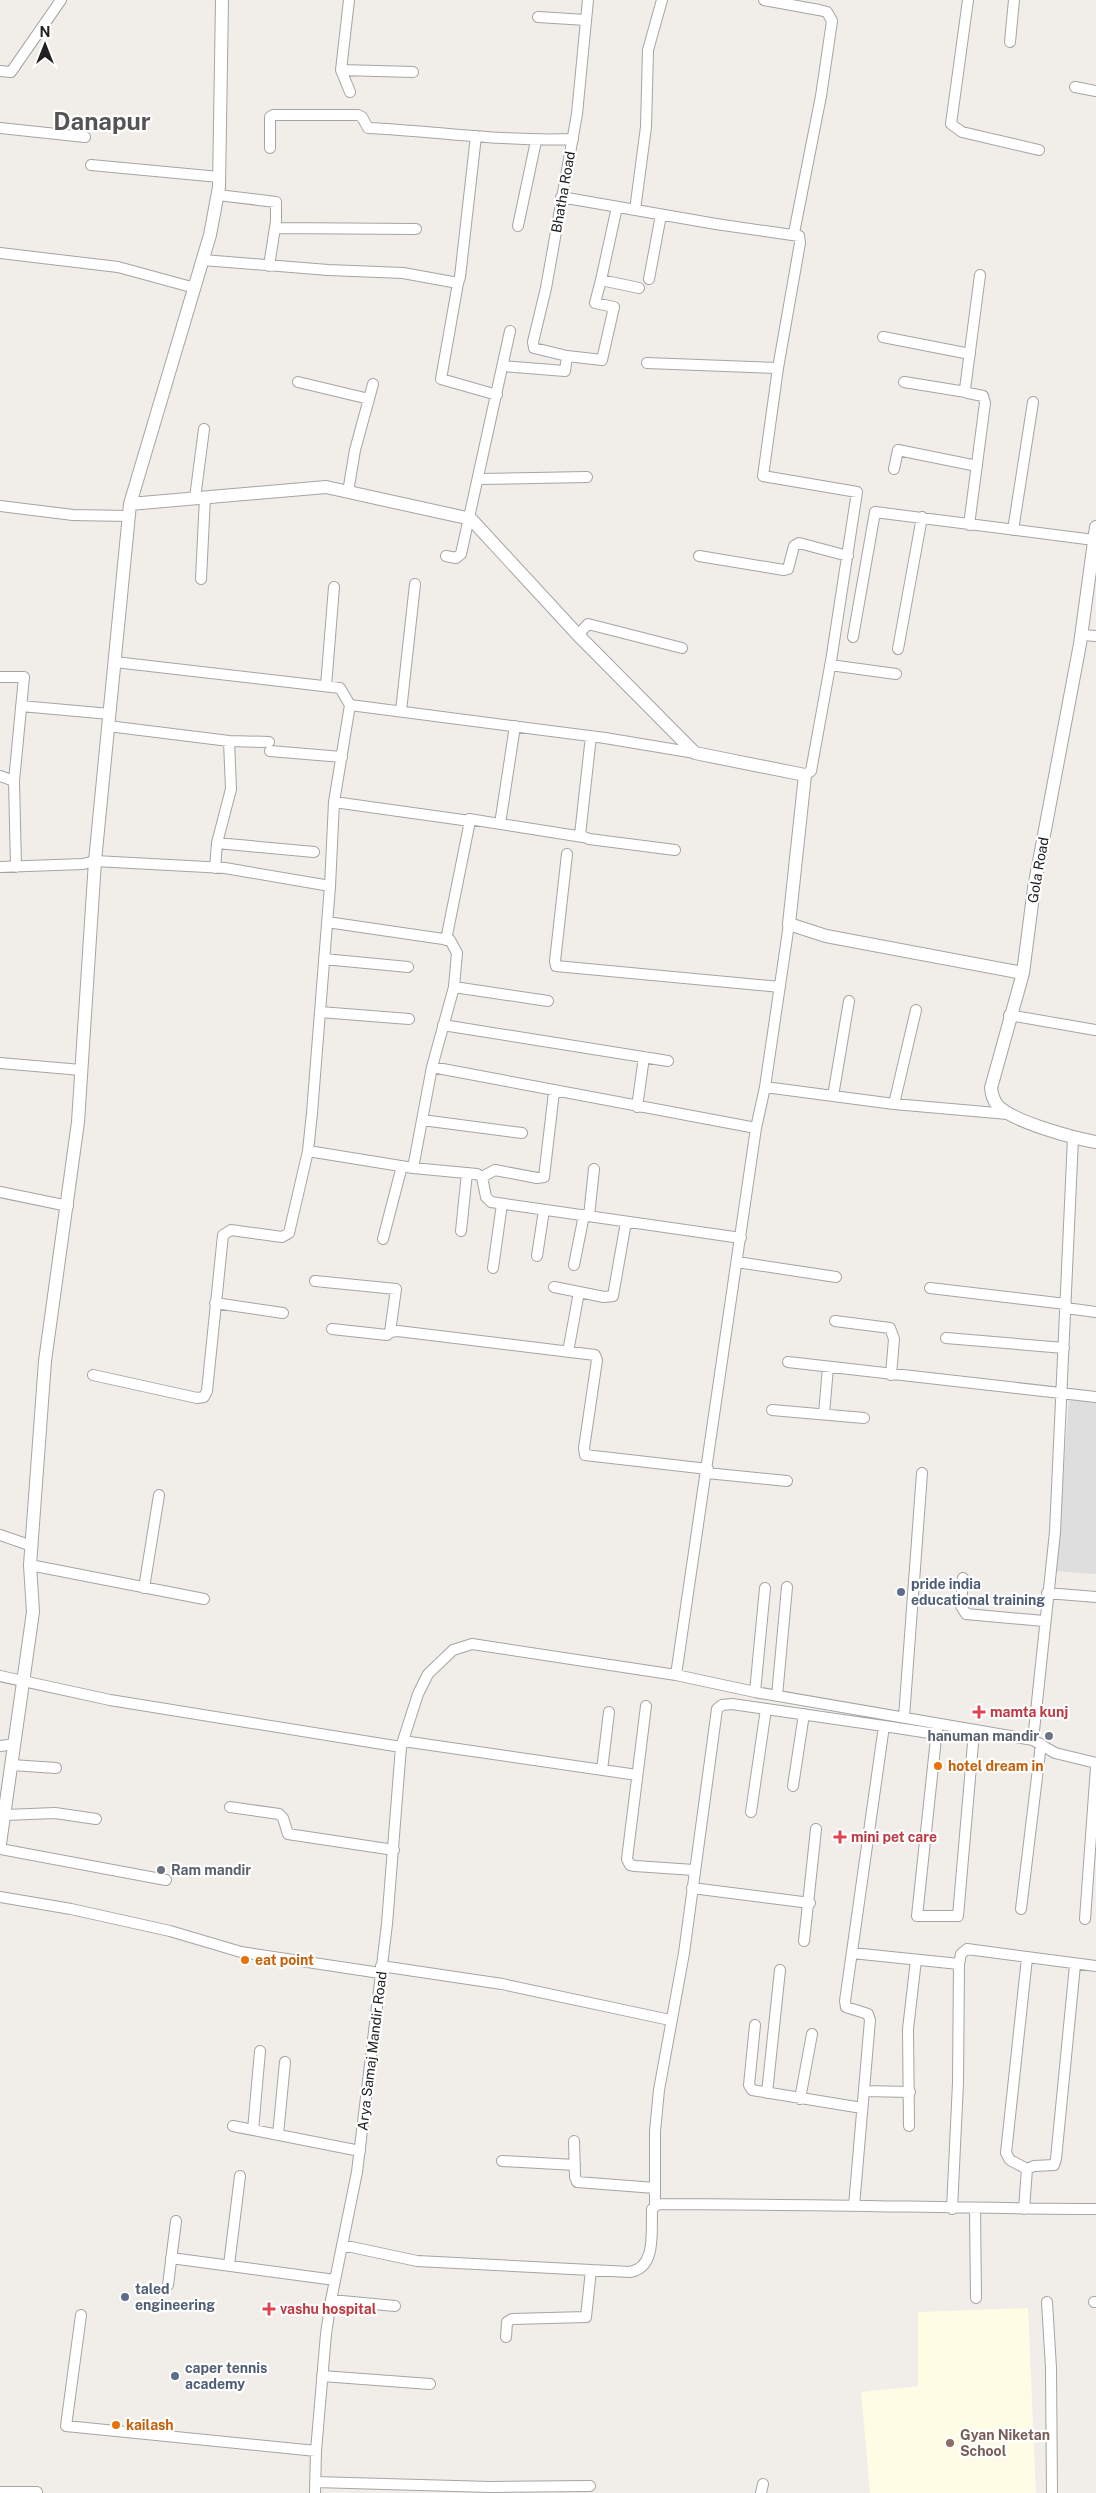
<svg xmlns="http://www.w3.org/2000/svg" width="1096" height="2493" font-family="'Public Sans',sans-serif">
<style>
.residential{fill:#dfdede}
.education{fill:#fefce4}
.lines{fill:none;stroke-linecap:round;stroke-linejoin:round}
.minor-casing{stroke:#a5a5a5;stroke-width:12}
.tertiary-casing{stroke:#a5a5a5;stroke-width:14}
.minor{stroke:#fff;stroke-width:10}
.tertiary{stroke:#fff;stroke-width:12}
.service-dot{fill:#5c6f8a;stroke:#fff;stroke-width:2}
.health-dot{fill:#e0444e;stroke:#fff;stroke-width:2}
.worship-dot{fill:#6b7280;stroke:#fff;stroke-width:2}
.food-dot{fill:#e8710a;stroke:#fff;stroke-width:2}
.education-dot{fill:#8d6e63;stroke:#fff;stroke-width:2}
.labels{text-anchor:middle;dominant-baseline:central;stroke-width:4.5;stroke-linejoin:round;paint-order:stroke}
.street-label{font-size:14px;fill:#212121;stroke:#fff}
.service-label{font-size:14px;font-weight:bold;fill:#4e5e75;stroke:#fff;text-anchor:start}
.health-label{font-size:14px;font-weight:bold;fill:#be3a42;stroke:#fff;text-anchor:start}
.worship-label{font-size:14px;font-weight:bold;fill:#5b616d;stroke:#fff;text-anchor:end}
.food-label{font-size:14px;font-weight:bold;fill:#c56008;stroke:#fff;text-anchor:start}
.education-label{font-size:14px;font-weight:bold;fill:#785e54;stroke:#fff;text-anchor:start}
.town-label{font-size:24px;font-weight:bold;fill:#545454;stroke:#fff}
</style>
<rect width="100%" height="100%" fill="#f1ede8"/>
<path class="residential" d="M1069 1399 1096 1402V1574L1056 1571Z"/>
<path class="education" d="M1028 2308 1036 2493H870L861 2392 918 2386V2312Z"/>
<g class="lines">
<defs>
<path id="minor" d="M349 0 341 70 350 92
M588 0 577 114 546 288 533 342 534 348 567 356 602 360 614 307 595 303 601 280
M764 0 819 10 827 12 832 21 821 96 794 233
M968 0 951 124 962 132 1039 150
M538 17 586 20
M1010 42 1014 0
M341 70 413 72
M0 71 11 72 61 0
M1075 87 1096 91
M0 128 85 137
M270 148V117L273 115H358L362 117 368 128C437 131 505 142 573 139
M91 165 219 177
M218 195 276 202V221L269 266
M561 197 716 224 799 236 800 243 778 368 763 476 857 492 831 661 811 771 805 775
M617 207 601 280 639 288
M635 210 646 127 648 50 662 0
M518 226 536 141
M275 228 416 229
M0 253 118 267 195 288
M203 260 328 270 403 273 458 283 460 277 476 136
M649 279 661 215
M458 283 441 379 497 395
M883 337 970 354
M647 363 778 368
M503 366 565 371 567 356
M298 382 369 399
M904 382 966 392
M894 469 898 450 977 466
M479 479 587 477
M348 492 355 450 373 384
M195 498 204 429
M0 506 73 515 129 516
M969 525 985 403 983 396 968 393 965 389 980 275
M1013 530 1033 402
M446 556 456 558 461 554 510 331
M699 556 784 570 788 569 794 546 799 543 848 556
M201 579 205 497
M578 635 588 624 682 648
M1082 635 1096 636
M853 637 875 512 1094 540
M898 649 922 517
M115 662 340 688 350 705
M830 665 896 674
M0 677H24L14 781
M326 686 334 587
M21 706 110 714
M401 711 415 584
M108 726 229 741 269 742
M591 736 580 835 589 839 675 850
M270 751 342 757
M0 776 14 781 16 867
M334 802 470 821 446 940
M469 819 583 837
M500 824 515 726
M217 843 314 852
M567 854 555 961 556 966 780 987
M0 867 83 864 95 861 225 868 330 886 334 802 350 705 605 738 695 753
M215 868 217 843 231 789 229 741
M327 922 450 940 457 953 454 987 432 1067 413 1168
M324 959 408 967
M454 987 548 1001
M320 1012 409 1019
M1009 1015 1095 1030
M443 1025 668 1061
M0 1063 81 1070
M432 1067 756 1128
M765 1087 894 1104 1008 1114
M833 1096 849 1001
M894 1104 916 1010
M637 1107 644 1057
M422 1120 522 1133
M308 1151 413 1168 477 1174 482 1177 486 1197 491 1202 741 1238
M482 1177 495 1170 537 1178 544 1177 554 1092
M0 1192 68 1206
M589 1216 594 1169
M461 1231 467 1173
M383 1239 402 1166
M537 1256 544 1210
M737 1262 836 1277
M574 1265 584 1215
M493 1268 502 1204
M315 1281 396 1289 390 1332
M554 1287 604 1297 613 1296 626 1222
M930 1288 1066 1304
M215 1303 283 1313
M1066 1308 1096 1312
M835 1321 890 1328 894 1339 891 1375
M332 1329 387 1335 390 1332 398 1331 595 1355 597 1360 584 1448 585 1455 708 1469
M946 1338 1064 1348
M568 1352 579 1292
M788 1362 1096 1397
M93 1375 197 1398 204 1397 207 1391 223 1235 231 1230 282 1237 289 1233 308 1151 312 1113 330 886
M772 1410 864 1418
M824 1414 828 1367
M707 1473 787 1481
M0 1535 32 1546
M30 1565 204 1599
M963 1578 961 1606 966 1614 1044 1621
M144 1588 159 1495
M1047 1593 1096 1597
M676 1675 756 1128 765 1087 789 924
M0 1676 110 1700 401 1747
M755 1692 765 1588
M777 1696 787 1587
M646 1706 627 1859 630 1865 635 1866 694 1870
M904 1717 922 1473
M937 1729 917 1916H958L974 1732
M1033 1740 1055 1532 1073 1138
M403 1741 637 1775
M0 1746 15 1744
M12 1765 56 1768
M602 1770 609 1712
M793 1786 804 1714
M230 1807 279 1814 283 1818 288 1834 394 1850
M751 1812 766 1709
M5 1815 55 1813 96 1819
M0 1849 166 1880
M692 1888 810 1903
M0 1897 71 1909 170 1931 241 1952 380 1973
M1021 1909 1041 1744
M1085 1919 1096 1767
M804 1941 816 1829
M852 1953 959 1964
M1027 1958 1006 2153 1010 2160 1027 2169
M381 1966 502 1984 670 2020
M755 2025 749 2085 752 2090 862 2108
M864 2091 910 2092
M767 2093 780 1970
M800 2099 812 2034
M233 2126 360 2151
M909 2126 908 2029 916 1960
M253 2130 260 2051
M278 2135 285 2062
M574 2141 575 2177 577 2182 655 2188
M502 2161 575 2165
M655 2205V2131L659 2090 684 1953 717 1709 722 1705 732 1704 884 1726
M854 2206 870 2020 868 2014 846 2007 845 2001 884 1726 936 1734
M952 2209 958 2083 959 1964 961 1954 967 1949 1096 1966
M975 2209 976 2298
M1024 2209 1027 2169 1034 2166 1054 2165 1056 2159 1075 1965
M342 2245 417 2261 630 2272C657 2268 651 2230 652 2209L658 2204C804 2204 950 2208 1096 2209
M171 2258 335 2280
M229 2265 240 2176
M168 2285 176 2221
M331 2300 395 2306
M1047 2302 1051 2368 1052 2493
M1094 2302H1096
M81 2315 66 2426 316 2451
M506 2337 507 2322 512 2319 586 2317 591 2270
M322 2376 430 2384
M315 2482 490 2487 590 2486
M0 2492H37
M315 2493 316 2451 326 2334 331 2300 357 2172 387 1924 401 1747 418 1694 428 1674 453 1650 472 1644 676 1675 755 1692 1033 1740 1055 1753 1096 1763
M761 2493 763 2484"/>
<path id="tertiary" d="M130 504 326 487 471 519 578 635 695 753 805 775 789 924 826 936 1023 973
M1096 527 1080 644 1034 888 1023 973 991 1088C992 1095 993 1100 998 1106 1014 1122 1073 1138 1096 1142
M0 1844 33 1612 30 1565 45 1361 78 1122 95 861 130 504 210 235 219 187 222 0"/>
</defs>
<use href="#minor" class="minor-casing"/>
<use href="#tertiary" class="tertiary-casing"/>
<use href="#minor" class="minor"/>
<use href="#tertiary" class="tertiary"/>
</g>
<g class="service-dot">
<circle cx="901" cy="1592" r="5"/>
<circle cx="125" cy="2297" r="5"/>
<circle cx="175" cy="2376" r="5"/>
</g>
<g class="health-dot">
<path d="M976.5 1704.5h5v5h5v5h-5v5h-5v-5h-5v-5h5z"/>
<path d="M837.5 1829.5h5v5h5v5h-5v5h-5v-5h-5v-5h5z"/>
<path d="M266.5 2301.5h5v5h5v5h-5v5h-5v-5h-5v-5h5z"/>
</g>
<g class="worship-dot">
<circle cx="1049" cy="1736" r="5"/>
<circle cx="161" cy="1870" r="5"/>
</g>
<g class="food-dot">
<circle cx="938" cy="1766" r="5"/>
<circle cx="245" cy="1960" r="5"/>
<circle cx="116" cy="2425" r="5"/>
</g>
<circle class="education-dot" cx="950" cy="2443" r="5"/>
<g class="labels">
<g class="street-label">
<text transform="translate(563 192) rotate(-80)">Bhatha Road</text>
<text transform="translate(1038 870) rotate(-80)">Gola Road</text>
<text transform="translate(372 2051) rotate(-83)">Arya Samaj Mandir Road</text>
</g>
<g class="service-label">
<text x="911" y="1584">pride india<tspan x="911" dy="16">educational training</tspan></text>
<text x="135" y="2289">taled<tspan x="135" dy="16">engineering</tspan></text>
<text x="185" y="2368">caper tennis<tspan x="185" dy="16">academy</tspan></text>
</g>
<g class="health-label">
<text x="990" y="1712">mamta kunj</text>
<text x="851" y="1837">mini pet care</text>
<text x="280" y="2309">vashu hospital</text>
</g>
<g class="worship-label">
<text x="1039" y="1736">hanuman mandir</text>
<text x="171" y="1870" text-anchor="start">Ram mandir</text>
</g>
<g class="food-label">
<text x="948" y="1766">hotel dream in</text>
<text x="255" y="1960">eat point</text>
<text x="126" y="2425">kailash</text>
</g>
<g class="education-label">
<text x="960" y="2435">Gyan Niketan<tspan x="960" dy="16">School</tspan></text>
</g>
<g class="town-label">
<text x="102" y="121">Danapur</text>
</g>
</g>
<g transform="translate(45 45)" stroke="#ffffff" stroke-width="4" paint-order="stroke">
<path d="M0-4L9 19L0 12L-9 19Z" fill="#212121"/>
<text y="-8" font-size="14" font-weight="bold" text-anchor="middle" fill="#212121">N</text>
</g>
</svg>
